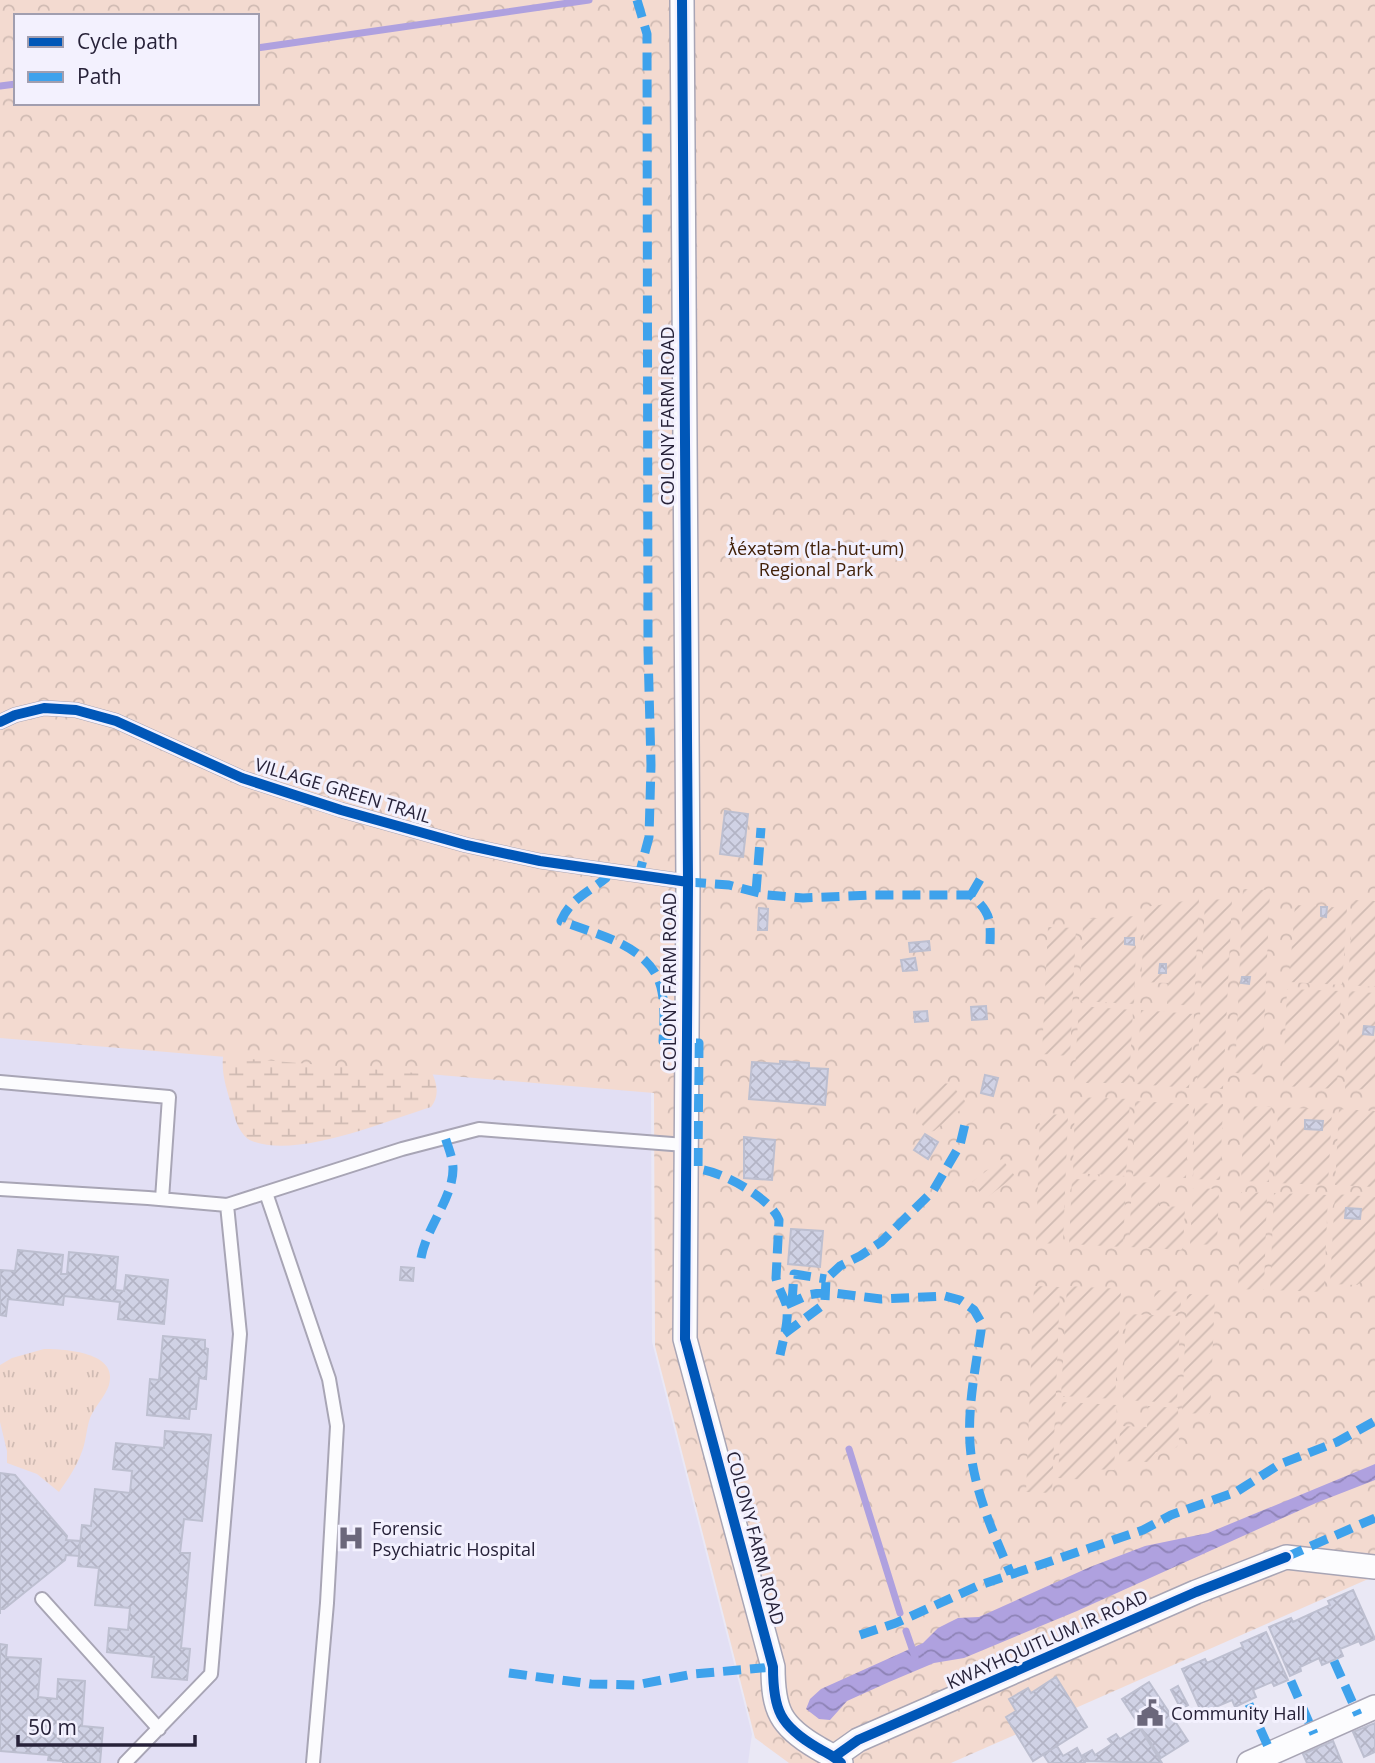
<svg xmlns="http://www.w3.org/2000/svg" width="1375" height="1763" font-family="'Open Sans',sans-serif">
<style>
.built{fill:#e2dff4}
.grass{fill:url(#grass-tufts)}
.wetland{fill:url(#wetland-marsh)}
.park{fill:url(#park-crowns);fill-rule:evenodd}
.garden{fill:url(#garden-furrows)}
.water{fill:url(#water-waves)}
.lines{fill:none;stroke-linecap:round;stroke-linejoin:round}
.stream{stroke:#afa1df;stroke-width:7}
.building{fill:url(#building-cross-hatch);stroke:#bdbfd0;stroke-width:2}
.service-casing{stroke:#a8a5b5;stroke-width:16}
.minor-casing{stroke:#a8a5b5;stroke-width:26}
.service{stroke:#fcfcfe;stroke-width:12}
.minor{stroke:#fcfcfe;stroke-width:23}
.quiet{stroke:#3ea2ec;stroke-width:9;stroke-dasharray:18 9;stroke-linecap:butt}
.cycleway-casing{stroke:#f3f1fe;stroke-width:15}
.cycleway{stroke:#0057b8;stroke-width:10}
.labels{text-anchor:middle;dominant-baseline:central;stroke-width:6;stroke-linejoin:round;paint-order:stroke}
.street-label{font-size:18px;fill:#272239;stroke:#f3f1fe}
.park-label{font-size:18px;fill:#422109;stroke:#f3f1fe}
.poi-label{font-size:18px;fill:#272239;stroke:#f3f1fe;text-anchor:start}
</style>
<defs>
<pattern id="grass-tufts" width="24" height="20" patternUnits="userSpaceOnUse" patternTransform="scale(1.75)"><rect width="24" height="20" fill="#f3dad0"/><path d="M3 7l-1-3M5 7V3M7 7l1-3M15 17l-1-3M17 17v-4M19 17l1-3" fill="none" stroke="#d0bbb3"/></pattern>
<pattern id="wetland-marsh" width="20" height="14" patternUnits="userSpaceOnUse" patternTransform="scale(1.75)"><rect width="20" height="14" fill="#f3dad0"/><path d="M1 5h8M5 5V1M11 12h8M15 12V8" fill="none" stroke="#d0bbb3"/></pattern>
<pattern id="park-crowns" width="20" height="18" patternUnits="userSpaceOnUse" patternTransform="scale(1.75)"><rect width="20" height="18" fill="#f3dad0"/><path d="M2 6a3 3 0 1 1 6 0M12 15a3 3 0 1 1 6 0" fill="none" stroke="#d0bbb3"/></pattern>
<pattern id="garden-furrows" width="10" height="10" patternUnits="userSpaceOnUse" patternTransform="scale(1.75)"><rect width="10" height="10" fill="#f3dad0"/><path d="M-1 1l2-2M0 10L10 0M9 11l2-2" fill="none" stroke="#d0bbb3"/></pattern>
<pattern id="water-waves" width="16" height="10" patternUnits="userSpaceOnUse" patternTransform="scale(1.75)"><rect width="16" height="10" fill="#afa1df"/><path d="M0 5q4-4 8 0t8 0" fill="none" stroke="#8e83b6"/></pattern>
<pattern id="building-cross-hatch" width="8" height="8" patternUnits="userSpaceOnUse" patternTransform="scale(1.75)"><rect width="8" height="8" fill="#d0d2e5"/><path d="M0 0l8 8M0 8l8-8" fill="none" stroke="#b3b4c5"/></pattern>
</defs>
<rect width="100%" height="100%" fill="#eae8f5"/>
<path class="built" d="M0 1035 651 1090 652 1342 752 1734 748 1763H0Z"/>
<path class="grass" d="M44 1349C65 1349 119 1352 109 1385 105 1397 95 1406 90 1418 86 1430 86 1443 81 1454 76 1468 67 1480 59 1492L37 1474 7 1463V1451L0 1422V1365L12 1358Z"/>
<path class="wetland" d="M0 748 418 1048C428 1066 446 1088 431 1107 386 1121 297 1159 252 1141 239 1136 234 1116 231 1104 226 1086 220 1070 224 1051Z"/>
<path class="park" d="M0 0H1375V1576L951 1763H789L755 1738 655 1346 654 1093 0 1038ZM16 16H257V103H16Z"/>
<path class="garden" d="M1243 889 1270 890 1262 1075 1235 1073Z
M1199 899 1194 1006 1167 1004 1168 983 1141 982 1145 907Z
M1205 899 1232 900 1223 1089 1197 1088Z
M1353 900 1375 901V987L1348 985Z
M1295 905 1347 908 1342 985 1289 982Z
M1137 916 1134 1004 1079 1001 1083 924 1086 919Z
M1048 927 1076 928 1070 1056 1042 1054Z
M1287 989 1341 991 1337 1089 1283 1086Z
M1349 991 1375 993V1081H1371V1089L1345 1090Z
M1079 1006 1133 1010 1129 1083H1074Z
M1141 1010 1194 1014 1189 1088 1136 1084Z
M942 1083 951 1084 965 1101 964 1107 934 1131 928 1132C905 1105 916 1098 942 1083Z
M1075 1097 1130 1099 1126 1176 1073 1173Z
M1135 1101 1189 1104 1186 1178 1133 1176Z
M1195 1103 1223 1104 1220 1180 1193 1179Z
M1244 1106 1271 1107 1269 1182 1241 1181Z
M1278 1107 1332 1110 1328 1185 1275 1183Z
M1339 1109 1375 1111V1187L1335 1185Z
M1040 1114 1068 1115 1063 1244 1036 1243Z
M1002 1159 1015 1176 985 1199 972 1182Z
M1072 1179 1126 1181 1123 1247 1069 1244Z
M1132 1182 1160 1183 1159 1206 1185 1207 1183 1250 1129 1247Z
M1193 1188 1219 1189 1217 1245 1190 1244Z
M1241 1192 1267 1193 1264 1290 1238 1289Z
M1274 1193 1328 1195 1324 1292 1270 1290Z
M1335 1194 1375 1197V1277L1367 1278 1357 1285 1330 1284Z
M1034 1286 1060 1287 1052 1493 1026 1492Z
M1067 1286 1121 1289 1115 1399 1061 1396Z
M1155 1290 1182 1292 1180 1312 1153 1310Z
M1187 1294 1215 1295 1210 1414 1182 1413Z
M1126 1314 1180 1316 1177 1403 1123 1400Z
M1062 1402 1117 1405 1114 1470 1089 1469 1088 1480 1058 1478Z
M1148 1406 1178 1408 1179 1441 1177 1447 1167 1452H1156L1148 1462 1119 1461 1120 1426 1147 1427Z"/>
<path class="water" d="M1375 1464V1480L1316 1503 1077 1611 964 1658 934 1663 889 1682 847 1701 830 1720 819 1719 806 1709 810 1699 821 1689 923 1643 938 1628 958 1618 979 1617 1090 1567 1145 1546 1208 1533Z"/>
<g class="lines">
<path class="stream" d="M257 48 589 0
M0 86 16 84
M849 1449 900 1613
M906 1631 915 1657"/>
</g>
<path class="building" d="M725 811 748 814 743 857 720 854Z
M1321 907H1327L1326 917 1321 916Z
M759 908 768 909 767 930H758Z
M1125 938H1134V945L1125 944Z
M929 941 930 950 910 952 909 943Z
M915 958 917 970 903 971 901 960Z
M1160 964H1166V973H1159Z
M1242 977H1250L1249 984 1241 983Z
M986 1006 987 1019 972 1020 971 1007Z
M927 1011 928 1021 915 1022 914 1012Z
M1364 1026 1374 1027 1373 1035 1363 1034Z
M780 1061 809 1063V1068L828 1069 825 1105 749 1099 752 1062 780 1064Z
M985 1075 998 1078 993 1096 981 1093Z
M1305 1120 1323 1121 1322 1130 1305 1129Z
M925 1134 938 1142 928 1159 914 1150Z
M744 1137 775 1140 772 1180 744 1178Z
M1346 1208 1361 1209 1360 1219 1345 1218Z
M791 1229 823 1231 820 1267 788 1264Z
M18 1250 63 1255 61 1274H67L69 1252 118 1257 115 1290 124 1291 126 1275 168 1280 164 1324 118 1319 120 1302 64 1296 63 1305 8 1299 6 1316 0 1315V1270L15 1271Z
M401 1267 414 1268 413 1281 400 1280Z
M163 1336 205 1340V1348L208 1349 206 1379 199 1378 196 1409H190L189 1419 147 1415 150 1379 159 1380Z
M165 1431 211 1435 202 1521 184 1519 180 1553H190L181 1648 190 1649 187 1680 152 1677 154 1657 107 1652 109 1628 128 1630 130 1608 95 1605 99 1568 78 1566 82 1525 91 1526 95 1489 130 1493 132 1471 113 1469 116 1443 164 1448Z
M0 1473 15 1475 67 1536 66 1540 80 1541 79 1556 66 1555 65 1560 4 1609H0V1614Z
M1353 1590 1375 1639 1361 1645 1359 1641 1340 1649 1343 1656 1322 1665 1319 1658 1300 1667 1301 1671 1290 1676 1269 1627 1291 1618 1293 1622 1330 1605 1328 1601Z
M1266 1632 1288 1680 1274 1686 1272 1682 1253 1690 1256 1697 1235 1707 1232 1700 1213 1708 1215 1713 1204 1718 1182 1669 1205 1659 1207 1663 1243 1647 1241 1643Z
M0 1644 7 1645 6 1657 41 1659 38 1697 57 1699 58 1679 85 1681 82 1726 103 1728 100 1763H63V1761L48 1760 49 1755 0 1751Z
M1056 1677 1087 1727 1033 1761 1006 1717 1016 1711 1009 1699 1028 1688 1031 1693Z
M1149 1682 1188 1741 1161 1758 1122 1699Z
M1178 1686 1188 1705 1181 1709 1171 1690Z
M1375 1723V1752L1364 1757 1353 1732Z
M1139 1727 1162 1763 1084 1761 1086 1760 1083 1755 1092 1750 1095 1755 1112 1744 1108 1739 1116 1734 1120 1739Z
M1333 1741 1342 1763H1307L1303 1754Z
M1057 1746 1063 1756 1077 1748 1085 1763H1049L1043 1754Z"/>
<g class="lines">
<defs>
<path id="service" d="M0 722 15 715 44 708 76 710 116 721 242 778 341 810 466 845 540 861 688 882
M0 1082 169 1097 162 1199
M0 1189 148 1198 227 1205 402 1149 479 1129 685 1145
M266 1193 329 1379 337 1426 327 1603 313 1763
M42 1599 159 1729
M125 1763 211 1674 240 1334 227 1205"/>
<path id="minor" d="M682 0 688 882 685 1339 773 1667C773 1710 780 1726 818 1748 826 1753 834 1756 841 1763
M834 1757 858 1740 1196 1592 1286 1557 1375 1567
M1249 1763 1375 1707"/>
</defs>
<use href="#service" class="service-casing"/>
<use href="#minor" class="minor-casing"/>
<use href="#service" class="service"/>
<use href="#minor" class="minor"/>
<path class="quiet" d="M637 0 647 34 648 651 651 765 649 837 639 875
M607 871 606 878C589 892 570 899 561 921 598 935 654 946 662 992 665 1008 664 1025 663 1041L676 1043
M688 882 729 885 767 895 803 898 873 895H971C990 912 991 919 990 944
M756 892 761 828
M971 895 982 876
M696 1043H699L698 1169C721 1171 771 1198 779 1220L776 1278C778 1288 783 1295 786 1304 790 1319 783 1340 780 1355
M421 1258C426 1228 453 1198 453 1169 453 1158 448 1147 445 1137
M792 1302 794 1274 826 1279
M786 1305 808 1295 826 1292 881 1299 945 1296 960 1300 974 1310 981 1322V1331C975 1371 966 1414 971 1455 977 1497 994 1535 1011 1574
M784 1334 823 1305 825 1301 826 1279 840 1266 860 1256 881 1242 933 1191 960 1145 966 1120
M1286 1557 1375 1518
M860 1635 896 1623 980 1585 1143 1530 1171 1515 1236 1492 1280 1464 1337 1442 1375 1421
M1334 1661 1358 1715
M509 1673 591 1684 636 1685 693 1674 773 1667
M1291 1681 1314 1734
M1249 1704 1271 1753"/>
<defs>
<path id="cycleway" d="M682 0 688 882 685 1339 773 1667C773 1710 780 1726 818 1748 826 1753 834 1756 841 1763
M0 722 15 715 44 708 76 710 116 721 242 778 341 810 466 845 540 861 688 882
M834 1757 858 1740 1196 1592 1286 1557"/>
</defs>
<use href="#cycleway" class="cycleway-casing"/>
<use href="#cycleway" class="cycleway"/>
</g>
<defs>
<symbol id="hospital-bare" viewBox="-9 -9 18 18"><path d="M-5-5h3v3.5h4V-5h3V5h-3V1.5h-4V5h-3Z" fill="#6b677b" stroke="#f3f1fe" stroke-width="2.5" paint-order="stroke"/></symbol>
<symbol id="civic-bare" viewBox="-9 -9 18 18"><path d="M-.6-6.5H3V-4.5H.6V-3L4-1V1h2V6H-6V1h2V-1L-.6-3ZM-1.2 2.5V6h2.4V2.5Z" fill="#6b677b" stroke="#f3f1fe" stroke-width="2.5" paint-order="stroke"/></symbol>
</defs>
<g fill-rule="evenodd">
<use href="#hospital-bare" x="332" y="1519" width="38" height="38"/>
<use href="#civic-bare" x="1131" y="1694" width="38" height="38"/>
</g>
<g class="labels">
<g class="street-label">
<text transform="translate(667 416) rotate(-90)">COLONY FARM ROAD</text>
<text transform="translate(343 790) rotate(17)">VILLAGE GREEN TRAIL</text>
<text transform="translate(669 982) rotate(-90)">COLONY FARM ROAD</text>
<text transform="translate(756 1538) rotate(75)">COLONY FARM ROAD</text>
<text transform="translate(1047 1639) rotate(-24)">KWAYHQUITLUM IR ROAD</text>
</g>
<g class="park-label">
<text x="816" y="548">ƛ̓éxətəm (tla-hut-um)<tspan x="816" dy="21">Regional Park</tspan></text>
</g>
<g class="poi-label">
<text x="372" y="1528">Forensic<tspan x="372" dy="21">Psychiatric Hospital</tspan></text>
<text x="1171" y="1713">Community Hall</text>
</g>
</g>
<rect x="14" y="14" width="245" height="91" fill="#f3f1fe" stroke="#a19eaf" stroke-width="2"/>
<rect x="28" y="37" width="35" height="10" fill="#0057b8" stroke="#a19eaf" stroke-width="2"/>
<text x="77" y="49" font-size="21" fill="#272239">Cycle path</text>
<rect x="28" y="72" width="35" height="10" fill="#3ea2ec" stroke="#a19eaf" stroke-width="2"/>
<text x="77" y="84" font-size="21" fill="#272239">Path</text>
<path d="M18 1735v10h177v-10" fill="none" stroke="#272239" stroke-width="3.5"/>
<text x="28" y="1735" font-size="21" fill="#272239" stroke="#f3f1fe" stroke-width="5" paint-order="stroke">50 m</text>
</svg>
